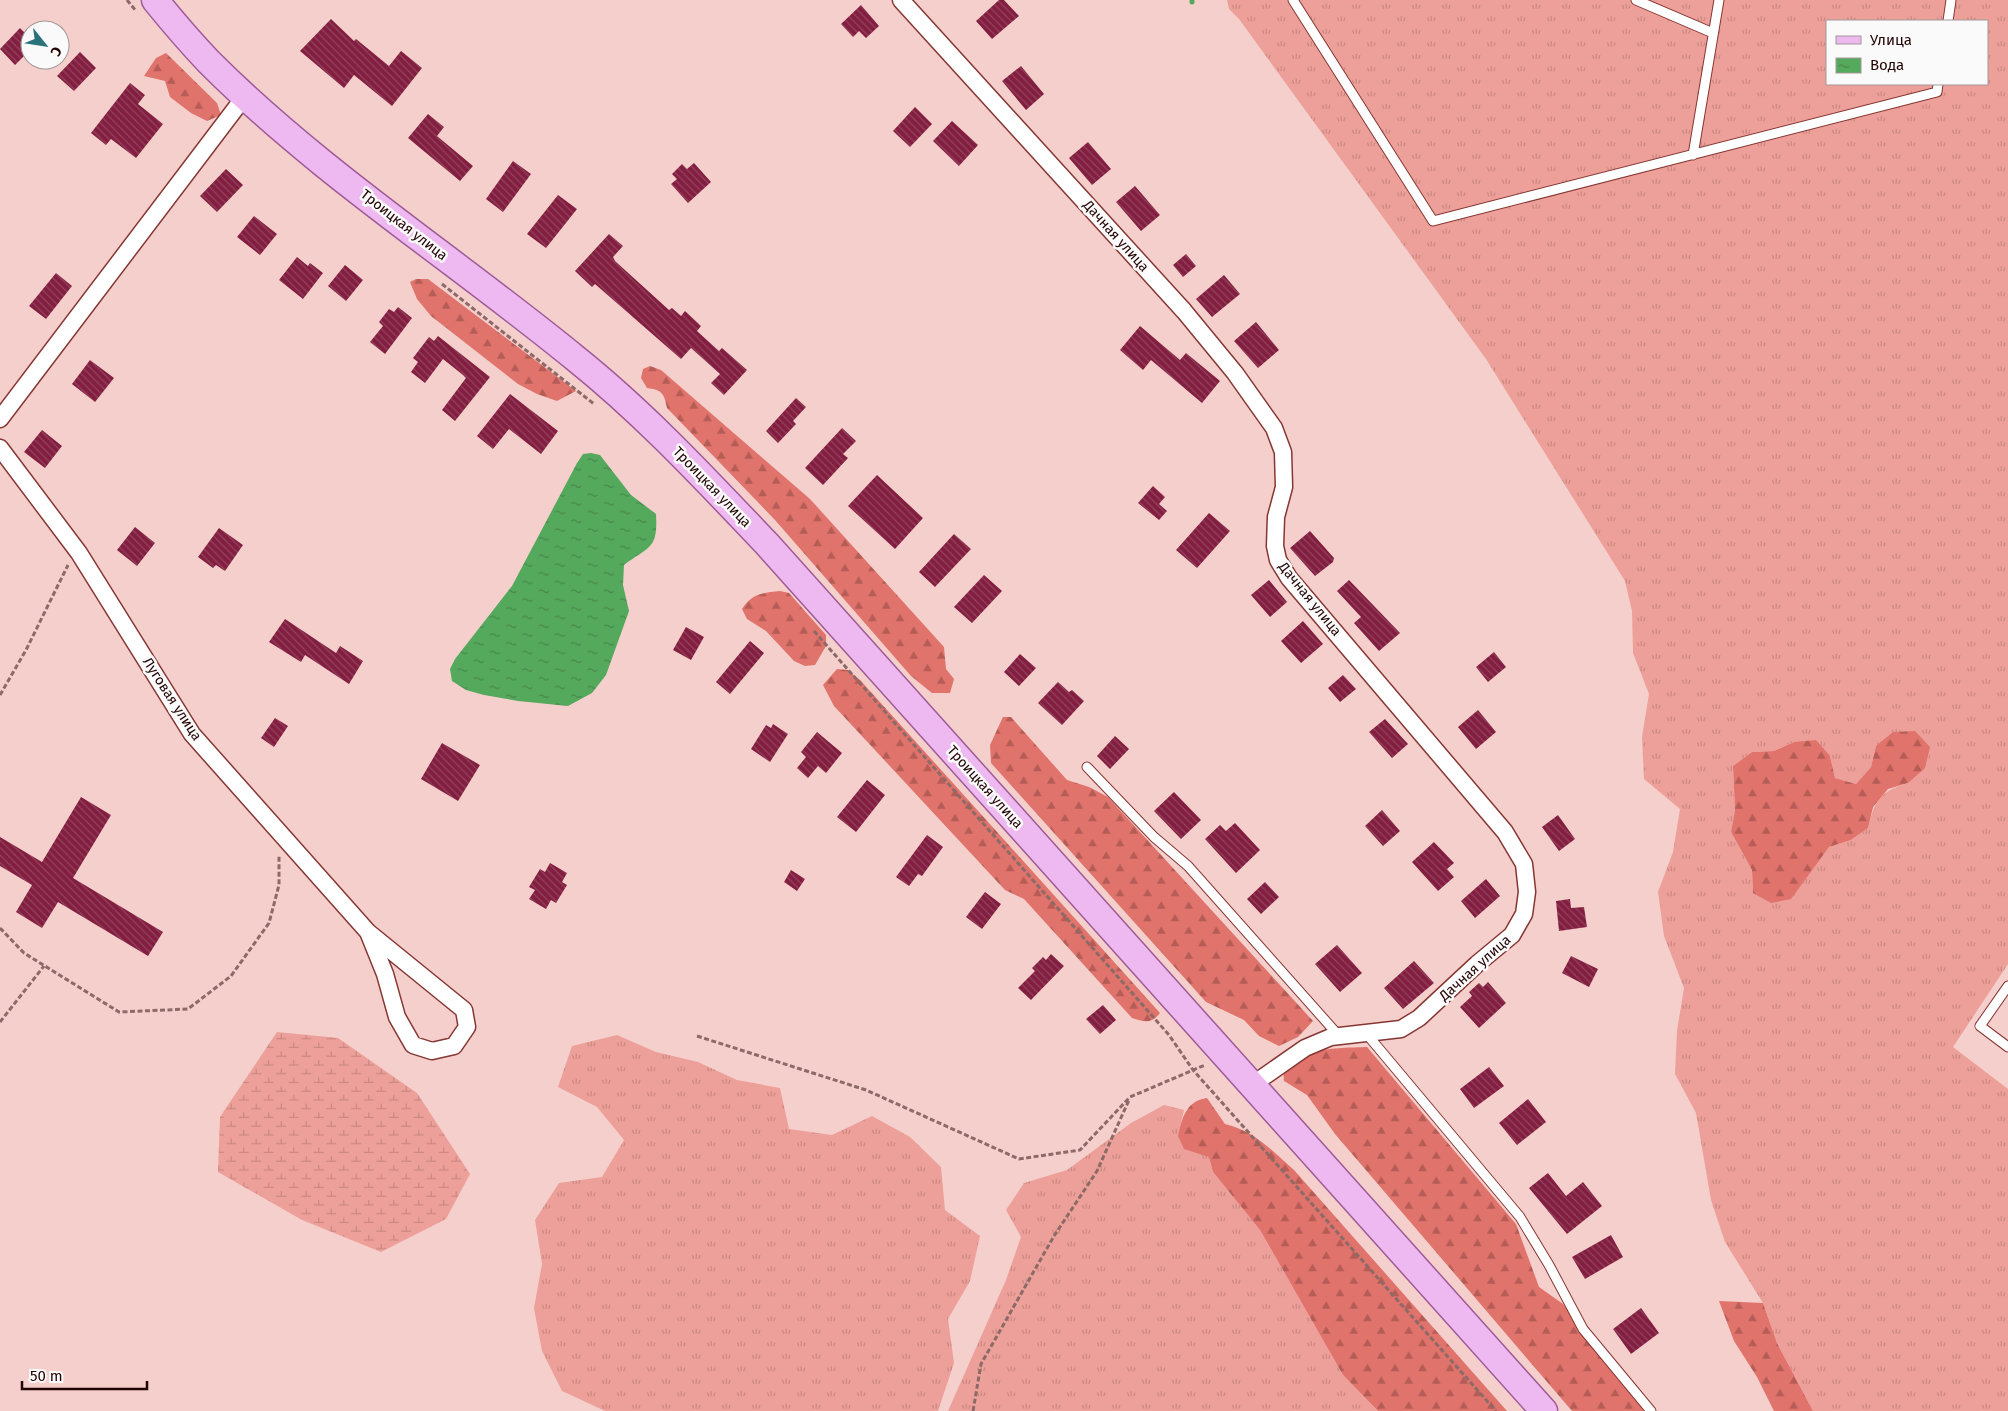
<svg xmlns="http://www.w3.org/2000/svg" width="2008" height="1411" font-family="'Fira Sans',sans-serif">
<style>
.grass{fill:url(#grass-tufts);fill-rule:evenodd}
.forest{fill:url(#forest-firs)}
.wetland{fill:url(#wetland-marsh)}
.water{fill:url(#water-ripples)}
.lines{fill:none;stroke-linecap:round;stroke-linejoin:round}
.stream{stroke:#55a95d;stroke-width:5}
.building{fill:url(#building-back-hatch)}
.service-casing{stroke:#863733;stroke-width:11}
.minor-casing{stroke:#863733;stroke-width:19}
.primary-casing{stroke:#9e5b97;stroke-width:29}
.path{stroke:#8c6a68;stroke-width:3;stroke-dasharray:5 2.5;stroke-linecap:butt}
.service{stroke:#fff;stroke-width:9}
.minor{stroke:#fff;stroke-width:16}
.primary{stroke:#eeb9f0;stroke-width:26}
.labels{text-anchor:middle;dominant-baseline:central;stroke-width:5;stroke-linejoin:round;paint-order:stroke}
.street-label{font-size:14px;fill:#210303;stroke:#fafafa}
</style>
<defs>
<pattern id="grass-tufts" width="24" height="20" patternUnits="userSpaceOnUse" patternTransform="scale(1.25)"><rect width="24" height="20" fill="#eda099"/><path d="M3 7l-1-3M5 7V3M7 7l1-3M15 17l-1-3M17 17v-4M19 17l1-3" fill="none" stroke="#cb8882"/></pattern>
<pattern id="forest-firs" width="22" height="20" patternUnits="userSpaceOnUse" patternTransform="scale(1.25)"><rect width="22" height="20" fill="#e0736b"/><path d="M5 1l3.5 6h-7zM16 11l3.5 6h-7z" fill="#b55c56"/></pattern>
<pattern id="wetland-marsh" width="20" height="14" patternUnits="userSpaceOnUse" patternTransform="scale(1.25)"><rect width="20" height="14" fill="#eda099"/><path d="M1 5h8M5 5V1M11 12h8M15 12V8" fill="none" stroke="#cb8882"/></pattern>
<pattern id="water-ripples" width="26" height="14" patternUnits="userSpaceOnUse" patternTransform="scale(1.25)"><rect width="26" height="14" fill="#55a95d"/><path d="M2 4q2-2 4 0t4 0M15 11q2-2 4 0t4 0" fill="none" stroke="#46874b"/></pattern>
<pattern id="building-back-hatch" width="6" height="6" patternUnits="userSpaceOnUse" patternTransform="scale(1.25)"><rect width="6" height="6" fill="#831e40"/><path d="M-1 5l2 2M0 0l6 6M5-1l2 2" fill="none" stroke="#91435d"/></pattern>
</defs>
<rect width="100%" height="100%" fill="#f5cfcb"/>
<path class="grass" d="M1227 0H2008V964L1953 1047 2008 1089V1411H1813L1777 1343 1763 1303 1725 1242 1711 1200 1696 1113 1675 1074 1677 1031 1684 988 1664 936 1658 892 1673 852 1680 809 1644 779 1642 737 1649 694 1633 653 1632 611 1625 581 1486 359 1239 19 1229 9ZM1827 21H1987V84H1827ZM1794 742 1830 756 1835 778 1856 784 1871 767 1876 746 1908 783C1880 792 1875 799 1868 828L1851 840 1829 847 1816 863 1753 893 1752 870 1731 832 1735 810 1733 766 1752 752 1774 751Z
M617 1035 656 1052 698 1062 737 1080 780 1088 789 1129 832 1135 872 1116 910 1137 941 1167 945 1210 980 1236 970 1281 948 1319 954 1363 938 1411H605L562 1391 542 1351 534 1308 542 1264 535 1220 559 1183 602 1177 624 1140 597 1107 558 1087 572 1046Z
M1164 1105 1184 1110 1178 1136 1209 1157 1213 1172 1260 1230 1343 1375 1378 1411H948L1006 1280 1021 1237 1006 1210 1024 1183 1067 1170 1131 1123Z"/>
<path class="forest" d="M166 53 217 103 221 115 207 121 191 113 170 97 165 81 144 76 156 58Z
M416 279H428L576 391 557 401 537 394 518 384 431 316 417 299 410 282Z
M650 366 661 370 810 499 944 647 946 669 954 679 950 693H932L911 676 775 520 667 408C664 393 662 390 647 388L641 378 643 369Z
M780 591 789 593 826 635V646L815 665 805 666 794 661 766 631 747 619 742 609C752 593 763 593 780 591Z
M837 669 848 670 861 681 1160 1013C1152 1024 1144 1022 1132 1018L1024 899 1005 890 834 706 823 685Z
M1003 717H1011L1067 780 1089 787 1108 797 1313 1021 1298 1037 1279 1046 1259 1036 1244 1020 1206 1002 991 763 990 745Z
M1915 731 1930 747 1925 768 1908 783 1888 789 1873 807 1868 828 1851 840 1829 847 1791 899 1771 903 1753 893 1752 870 1731 832 1735 810 1733 766 1752 752 1774 751 1794 742 1816 740 1830 756 1835 778 1856 784 1871 767 1876 746 1893 732Z
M1367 1047 1516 1224 1539 1287 1563 1304 1647 1411H1572L1335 1134 1307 1095 1284 1081C1278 1046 1346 1048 1367 1047Z
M1207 1098 1225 1124C1255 1131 1272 1151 1294 1170L1507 1411H1378L1343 1375 1260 1230 1213 1172 1209 1157 1184 1149 1178 1136C1182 1118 1186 1101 1207 1098Z
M1719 1301 1763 1303 1777 1343 1813 1411H1774L1757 1377 1734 1341Z"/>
<path class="wetland" d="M277 1032 338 1038 417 1093 470 1174 446 1219 381 1252 302 1220 218 1172 220 1117Z"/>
<path class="water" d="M591 453 600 455 631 495 656 514C658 549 650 546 624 565L623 585 629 611 606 675 592 693 568 706 518 701 484 695 466 690 452 681 450 669 455 659 512 586 577 463 583 454Z"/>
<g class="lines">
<path class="stream" d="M1192 0V2"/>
</g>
<path class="building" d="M999 0H1004L1019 16 992 39 976 21Z
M861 5 879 26 866 38 859 31 853 37 841 24Z
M331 19 354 41 356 39 389 66 401 51 422 68 392 106 354 75 344 88 300 51Z
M20 28 30 38V50L15 65 0 49Z
M80 52 96 68 74 91 57 76Z
M1021 66 1044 94 1026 110 1002 81Z
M130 83 145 95 138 104 163 124 136 158 111 139 106 145 91 133Z
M915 107 932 124 910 147 893 131Z
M428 114 444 127 437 136 473 166 460 181 408 138Z
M952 121 978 145 959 166 933 141Z
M1088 142 1111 169 1092 185 1069 158Z
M513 161 531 174 503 212 486 199Z
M694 163 711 182 688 203 671 184 677 179 672 174 682 164 687 169Z
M226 169 243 185 217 212 200 196Z
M1135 186 1160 215 1141 231 1116 202Z
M558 195 577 209 546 248 527 234Z
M254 216 277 234 260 255 237 237Z
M609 234 623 246 613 257 615 261 669 310 672 308 681 316 685 311 701 326 697 331 719 351 722 348 747 370 724 395 711 383 720 374 691 348 681 359 595 284 592 287 575 271Z
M1186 254 1196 266 1183 277 1173 265Z
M297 257 308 266 310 263 323 273 303 299 279 280Z
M345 265 363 280 346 301 328 286Z
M56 273 72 286 46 319 29 306Z
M1224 275 1240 294 1212 317 1196 299Z
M398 307 412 318 385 354 370 342 383 326 379 322 389 309 394 312Z
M1256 322 1279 350 1258 368 1234 341Z
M1140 326 1180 360 1186 353 1220 381 1202 403 1151 360 1143 370 1120 350Z
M438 336 490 377 455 421 442 410 466 378 463 375 443 359 425 383 411 372 418 362 413 358 429 337 434 341Z
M90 360 114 378 95 402 72 384Z
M510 394 558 431 541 454 509 429 493 449 477 436Z
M796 398 806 407 793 421 796 424 778 443 766 431Z
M842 428 856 441 843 454 848 458 823 485 805 468Z
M42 430 62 446 45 468 24 452Z
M877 475 923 518 895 549 848 506Z
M1153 486 1165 497 1159 504 1167 511 1159 520 1138 503Z
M1209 513 1230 531 1197 568 1176 550Z
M135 527 155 543 137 566 117 550Z
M219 528 243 545 225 571 216 565 213 568 198 557Z
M1310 531 1334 558 1333 562 1315 576 1290 548Z
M954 534 971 549 935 587 919 572Z
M984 575 1002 591 972 623 954 607Z
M1269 580 1287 602 1270 617 1251 595Z
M1349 580 1400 633 1379 651 1354 623 1361 617 1337 591Z
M285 619 336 653 340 646 363 661 349 684 305 655 301 662 269 642Z
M1303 621 1323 644 1301 663 1281 641Z
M686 627 704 637 691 660 673 650Z
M750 641 764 653 730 694 716 682Z
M1494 652 1506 667 1488 682 1476 667Z
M1020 654 1036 668 1019 686 1004 672Z
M1343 675 1356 689 1340 702 1328 688Z
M1058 682 1069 692 1072 690 1084 701 1062 725 1038 703Z
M1478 710 1496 732 1476 749 1458 727Z
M275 718 288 726 274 747 261 738Z
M1385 719 1408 744 1392 758 1369 732Z
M773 724 788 734 770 762 751 749 766 725 771 728Z
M817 732 842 753 826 773 818 766 808 778 797 768 806 757 801 752Z
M1115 736 1129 749 1110 769 1097 756Z
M442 743 480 765 458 801 421 779Z
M867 780 885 795 856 832 837 817Z
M1174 792 1201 820 1181 839 1154 811Z
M81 797 111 815 73 878 163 932 148 956 58 902 42 928 16 912 32 885 0 866V837L42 862Z
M1382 810 1400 831 1383 846 1365 826Z
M1558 815 1575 839 1559 851 1542 827Z
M1235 823 1260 850 1236 873 1205 839 1220 825 1226 831Z
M927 835 943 847 922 876 918 874 909 886 896 877Z
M1434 842 1454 863 1447 869 1454 877 1438 891 1412 862Z
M550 863 567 873 562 882 567 885 556 903 551 900 546 909 529 899 535 890 529 887 540 869 545 872Z
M791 870 805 879 797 891 784 882Z
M1486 879 1500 896 1475 918 1461 901Z
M1265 882 1279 897 1261 914 1247 899Z
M985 892 1001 904 982 929 966 917Z
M1570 899 1571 908 1584 907 1587 927 1559 931 1556 901Z
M1337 945 1362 973 1340 992 1315 964Z
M1051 954 1064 966 1031 1000 1018 988 1035 971 1032 968 1043 957 1046 960Z
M1571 956 1598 969 1589 987 1562 973Z
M1414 961 1434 983 1403 1009 1384 988Z
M1488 982 1506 1003 1479 1028 1460 1007 1472 996 1469 992 1479 983 1483 987Z
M1103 1005 1116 1020 1100 1034 1086 1019Z
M1489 1067 1504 1086 1474 1108 1460 1089Z
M1528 1099 1546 1122 1517 1145 1499 1123Z
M1548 1173 1566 1196 1583 1182 1602 1206 1567 1234 1529 1188Z
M1611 1235 1623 1257 1585 1279 1572 1257Z
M1641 1308 1659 1333 1631 1354 1613 1329Z"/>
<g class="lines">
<defs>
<path id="service" d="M1293 0 1433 221 1937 92 1938 84
M1636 0 1713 33
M1948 21 1951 0
M1693 155 1719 0
M1087 767 1154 837 1188 866 1339 1036
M2008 986 1980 1026 2008 1047
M1365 1032 1520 1217 1549 1265 1583 1329 1651 1411"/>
<path id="minor" d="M901 0 1184 311 1235 373 1274 428 1283 452 1284 487 1276 517 1275 546 1278 560 1289 578 1505 832 1524 864 1527 892 1524 914 1512 935 1477 964 1419 1018 1401 1029 1331 1037 1305 1048 1252 1085
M0 419 245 96
M0 448 79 553 192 734 368 932 464 1010 467 1027 454 1046 432 1051 413 1045 397 1017 385 974 368 932"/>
<path id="primary" d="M155 0C172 21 190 42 209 62 320 173 454 259 575 358 645 414 705 479 767 544L1544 1411"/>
</defs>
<use href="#service" class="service-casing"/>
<use href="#minor" class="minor-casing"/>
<use href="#primary" class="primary-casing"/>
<path class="path" d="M127 0 136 11
M442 284 594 404
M814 631 1169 1035 1193 1070 1496 1411
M0 695 26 650 68 565
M0 928 24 953 119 1012 188 1009 231 976 269 923 279 885V856
M0 1022 44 966
M697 1036 866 1090 1019 1159 1080 1150 1130 1097 1205 1065
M973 1411 981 1364 1054 1236 1097 1171 1129 1100"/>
<use href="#service" class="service"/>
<use href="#minor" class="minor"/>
<use href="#primary" class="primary"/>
</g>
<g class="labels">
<g class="street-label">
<text transform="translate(404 225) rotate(38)">Троицкая улица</text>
<text transform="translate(1116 236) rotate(48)">Дачная улица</text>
<text transform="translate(712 487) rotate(46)">Троицкая улица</text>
<text transform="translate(1310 599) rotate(51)">Дачная улица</text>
<text transform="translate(172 699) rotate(57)">Луговая улица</text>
<text transform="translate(985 787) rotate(48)">Троицкая улица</text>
<text transform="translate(1475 968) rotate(-42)">Дачная улица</text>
</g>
</g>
<rect x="1826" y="20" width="162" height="65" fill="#fafafa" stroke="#a39797"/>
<rect x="1836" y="36" width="25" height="8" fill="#eeb9f0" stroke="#a39797"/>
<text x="1870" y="45" font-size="15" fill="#210303">Улица</text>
<rect x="1836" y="58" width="25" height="15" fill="url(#water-ripples)" stroke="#a39797"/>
<text x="1870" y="70" font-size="15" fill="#210303">Вода</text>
<g transform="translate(45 45) rotate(120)"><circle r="24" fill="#fafafa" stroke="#a39797"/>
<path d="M0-4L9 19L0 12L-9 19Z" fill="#2a737b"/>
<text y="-8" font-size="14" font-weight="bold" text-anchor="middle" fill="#210303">С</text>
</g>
<path d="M22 1381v8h125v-8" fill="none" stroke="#210303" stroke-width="2.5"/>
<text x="30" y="1381" font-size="15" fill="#210303" stroke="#fafafa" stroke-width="4" paint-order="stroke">50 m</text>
</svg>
